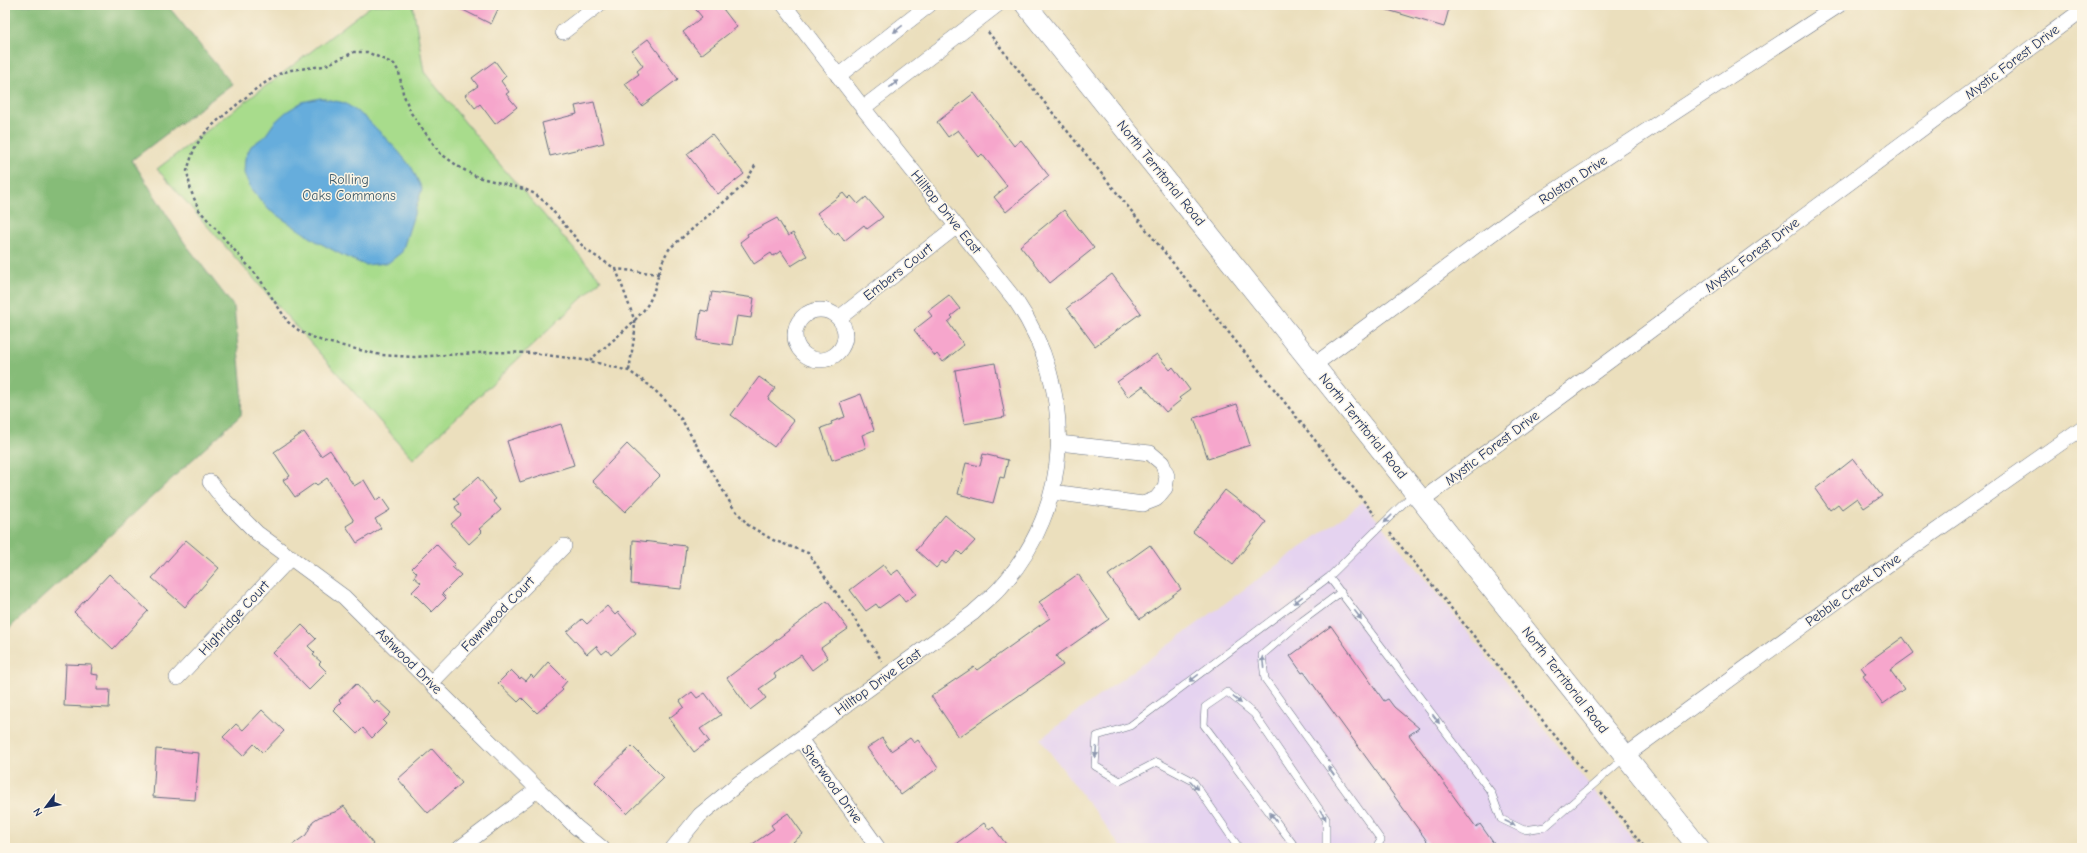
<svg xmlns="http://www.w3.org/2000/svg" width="2087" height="853" font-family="'Comic Neue',sans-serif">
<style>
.built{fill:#e5d3f0}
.green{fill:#a8dc8c;stroke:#628675}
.forest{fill:#86bc78;stroke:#50766b}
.water{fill:#66addc;stroke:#406e9d}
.building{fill:#f6a6cc}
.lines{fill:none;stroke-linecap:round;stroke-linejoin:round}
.lane-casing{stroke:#646d7f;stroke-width:8}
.street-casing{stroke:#646d7f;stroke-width:16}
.secondary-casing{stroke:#646d7f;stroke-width:22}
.path{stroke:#646d7f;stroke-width:2.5;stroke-dasharray:3 3;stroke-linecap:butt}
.lane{stroke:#fff;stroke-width:7}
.street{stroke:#fff;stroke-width:15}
.secondary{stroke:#fff;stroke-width:21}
.oneway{fill:#8d97ae}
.labels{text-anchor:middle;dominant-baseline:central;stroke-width:3;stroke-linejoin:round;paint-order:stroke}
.street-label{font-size:14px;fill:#1b2f5e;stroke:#fcf5e5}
.park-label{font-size:14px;fill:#3e5a6a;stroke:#fcf5e5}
</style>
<rect width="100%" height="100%" fill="#fcf5e5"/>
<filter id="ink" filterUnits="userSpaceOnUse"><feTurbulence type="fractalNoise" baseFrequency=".025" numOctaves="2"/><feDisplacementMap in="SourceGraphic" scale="8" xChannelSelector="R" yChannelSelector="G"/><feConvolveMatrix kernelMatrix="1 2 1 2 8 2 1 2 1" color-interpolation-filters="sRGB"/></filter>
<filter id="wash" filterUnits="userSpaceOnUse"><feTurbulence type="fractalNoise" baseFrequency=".012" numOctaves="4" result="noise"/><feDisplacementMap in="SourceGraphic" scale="16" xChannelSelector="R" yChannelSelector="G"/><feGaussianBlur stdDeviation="0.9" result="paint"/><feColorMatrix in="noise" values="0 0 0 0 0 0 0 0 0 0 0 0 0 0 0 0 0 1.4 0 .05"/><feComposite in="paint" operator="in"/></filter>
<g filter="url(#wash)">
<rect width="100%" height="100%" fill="#ebdfbd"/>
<path class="built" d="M1363 502 1640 848H1122L1040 739Z"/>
<path class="green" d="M372 5H413L424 72 495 159 601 280 413 459 157 169Z"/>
<path class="forest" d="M5 5H167L232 84 132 160 184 242 234 307 242 390 241 415 5 632Z"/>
<path class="water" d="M320 98 345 103 366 118 398 151 412 168 422 189 402 252 388 263 365 265 346 257 316 241 269 210 251 189 244 173 245 158 251 146 265 136 274 123 286 112 302 102Z"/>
<g id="blocks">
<path class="building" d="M453 5H500L491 24Z
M692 5H720L737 27 701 55 683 32 702 17Z
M1381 5H1450L1444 27 1381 8Z
M648 39 678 79 642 106 625 84 639 74 637 71 643 66 632 51Z
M495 61 506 76 501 81 509 92 506 94 517 107 495 124 480 104 475 108 465 95 478 86 472 78Z
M974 93 1014 146 1021 140 1049 176 1006 212 994 197 1007 186 982 154 979 157 958 130 948 137 937 122Z
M594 102 604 143 550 156 542 123 577 114 575 106Z
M712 134 744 174 718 194 687 154Z
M843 193 848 199 851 196 858 204 866 197 883 217 867 229 864 225 844 241 838 232 835 235 817 213Z
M1064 210 1094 248 1050 283 1020 246Z
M777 218 788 236 793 233 807 256 791 266 781 251 773 256 771 253 754 264 740 242 748 236 747 234Z
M1112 274 1141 313 1095 346 1067 308Z
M712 292 754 298 751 318 737 316 732 345 697 340 701 310 708 312Z
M949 295 960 309 951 316 953 318 948 322 964 345 943 362 937 354 935 356 914 330 932 316 928 311Z
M1157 354 1170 370 1173 367 1190 390 1179 398 1181 400 1166 412 1143 386 1128 397 1117 382Z
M995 363 1005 417 964 424 955 370Z
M759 377 775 388 768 399 794 421 774 447 731 415Z
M861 394 874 430 862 435 866 448 832 460 821 428 832 424 831 422 845 417 840 402Z
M1237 404 1250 445 1208 459 1194 418Z
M561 424 574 465 520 482 507 441Z
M304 432 321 456 330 450 354 486 364 480 376 500 381 497 390 510 375 519 381 528 357 543 346 526 354 521 327 478 317 485 315 483 295 497 283 480 290 476 274 452Z
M627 444 660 476 625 512 592 481Z
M983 454 1008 460 1004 478 1000 477 993 503 958 494 966 463 980 466Z
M1853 459 1882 496 1864 508 1857 498 1842 509 1838 504 1830 510 1815 489Z
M478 477 496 499 493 501 501 510 479 529 482 532 469 544 451 524 461 515 455 507 459 504 454 498Z
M1225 490 1266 522 1233 564 1193 532Z
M945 515 975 541 962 555 958 551 946 564 942 561 936 568 916 550Z
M186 540 219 568 185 607 152 578Z
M633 540 686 546 681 589 631 584Z
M436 544 455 564 452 567 461 575 442 594 446 598 432 612 412 592 421 583 414 577 417 573 412 568Z
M1150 545 1181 589 1140 619 1108 575Z
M883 565 891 575 898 570 916 594 905 602 899 594 879 608 876 604 866 611 850 590Z
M109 574 148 611 113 649 74 612Z
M1078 574 1109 619 1056 656 1063 665 959 737 931 696 974 667 977 670 1050 618 1039 602Z
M827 601 848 629 821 648 828 658 812 670 801 655 774 674 776 677 759 689 766 698 750 710 727 678Z
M607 606 615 615 618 612 636 633 611 655 607 650 602 654 596 646 587 654 567 632 582 619 587 624Z
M302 625 316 639 308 646 315 653 313 655 321 662 319 664 327 672 309 690 273 653Z
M1331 626 1384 701 1388 699 1394 707 1419 728 1409 735 1476 827 1480 824 1497 848H1432L1304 672 1302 673 1290 656Z
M1903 637 1914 653 1890 670 1904 689 1883 704 1863 676 1866 674 1861 667Z
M548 662 567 681 561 688 563 690 537 713 522 698 518 702 498 683 511 670 520 679 521 677 526 681 531 675 534 678Z
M66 664 92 665 91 674 98 675 97 690H110L109 708 64 706Z
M356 684 374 703 377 700 391 713 383 721 386 724 372 738 363 728 357 734 333 710 341 702 339 700Z
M692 692 697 698 705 693 721 715 700 729 709 741 694 752 669 718 684 707 680 701Z
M262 710 284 731 263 753 254 744 243 756 223 737 236 724 243 730Z
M882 738 891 751 910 738 914 743 918 740 938 768 901 795 867 748Z
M632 746 664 778 627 814 595 782Z
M156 749 199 753 195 800 153 797Z
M432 749 462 783 428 813 398 779Z
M344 806 376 848H288L306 835 313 821 319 817 335 812Z
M788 813 803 834 793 842 798 848H747L774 829 771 825Z
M984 823 989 830 993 827 1009 848H950Z"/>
</g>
</g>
<g filter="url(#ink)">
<use href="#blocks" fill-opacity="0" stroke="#646d7f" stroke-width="1"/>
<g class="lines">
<defs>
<path id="lane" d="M1414 493 1329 577 1491 792 1501 819 1524 830 1545 827 1625 757
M1341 592 1302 621 1262 655 1265 679 1381 840 1376 848
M1239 848 1193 781 1157 762 1120 781 1095 766 1097 736 1130 726 1329 577
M1296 848 1204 725 1205 707 1227 692 1254 714 1326 819V848"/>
<path id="street" d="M563 32 598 5
M838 76 929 5
M863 108 997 5
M795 335a25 25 0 1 1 50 0a25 25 0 1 1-50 0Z
M839 318 957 226
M1314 365 1516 216 1839 5
M210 482 225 501 257 533 344 597 576 827 602 848
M1052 492 1143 504 1156 499 1165 488 1167 476 1162 463 1150 453 1059 443
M1422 500 2082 10
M177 678 291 557
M431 683 564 546
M800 739 878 848
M1625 756 1862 583 2082 428
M460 848 538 789
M673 848 700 815 739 783 973 613C982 604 992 597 1000 588 1074 506 1076 390 1016 301L863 108 784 5"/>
<path id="secondary" d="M1026 5 1699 848"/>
</defs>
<use href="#lane" class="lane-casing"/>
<use href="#street" class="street-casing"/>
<use href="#secondary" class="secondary-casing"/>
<path class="path" d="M988 32 1375 515
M616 269 634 319 635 331 629 371
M659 274 616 269 586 250 546 203 535 194 524 189 477 177 459 167 440 153 411 113 403 93 399 72 394 64 367 52H354L324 66 291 70 279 74 257 88 216 122 203 135 194 149 187 171 191 191 199 210 259 278 288 322 301 332 322 341 381 355 414 357 493 352 532 353 590 361 629 371 649 385 665 400 682 420 732 506 748 525 773 540 808 553 852 615 882 661
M590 360C607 345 633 325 646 307 658 290 657 265 670 248L744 185 756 164
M1390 533 1587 775
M1601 792 1645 848"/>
<use href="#lane" class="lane"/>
<use href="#street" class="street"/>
<use href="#secondary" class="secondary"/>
</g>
<defs><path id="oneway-solid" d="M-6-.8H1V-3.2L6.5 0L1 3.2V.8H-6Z"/></defs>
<g class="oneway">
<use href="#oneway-solid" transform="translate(898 29) rotate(142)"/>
<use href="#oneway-solid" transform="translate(894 84) rotate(-38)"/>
<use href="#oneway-solid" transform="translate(1388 519) rotate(135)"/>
<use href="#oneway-solid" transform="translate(1298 600) rotate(143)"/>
<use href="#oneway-solid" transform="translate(1358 615) rotate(53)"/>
<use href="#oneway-solid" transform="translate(1263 662) rotate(-97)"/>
<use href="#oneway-solid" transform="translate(1194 678) rotate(143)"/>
<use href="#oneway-solid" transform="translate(1237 700) rotate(39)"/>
<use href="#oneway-solid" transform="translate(1436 719) rotate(53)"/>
<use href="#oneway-solid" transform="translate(1096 752) rotate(95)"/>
<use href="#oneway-solid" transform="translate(1331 771) rotate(-126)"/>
<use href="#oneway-solid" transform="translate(1194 785) rotate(49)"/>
<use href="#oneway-solid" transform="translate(1323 815) rotate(60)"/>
<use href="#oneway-solid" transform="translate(1273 817) rotate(-127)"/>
<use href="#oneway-solid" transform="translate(1510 823) rotate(25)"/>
</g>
</g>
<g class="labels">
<g class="street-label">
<text transform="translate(2012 62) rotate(-37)">Mystic Forest Drive</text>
<text transform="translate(1161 173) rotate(51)">North Territorial Road</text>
<text transform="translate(1573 180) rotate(-33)">Rolston Drive</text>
<text transform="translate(946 212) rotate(51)">Hilltop Drive East</text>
<text transform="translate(1752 255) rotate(-37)">Mystic Forest Drive</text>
<text transform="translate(898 272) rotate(-38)">Embers Court</text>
<text transform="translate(1363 426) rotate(51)">North Territorial Road</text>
<text transform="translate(1492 448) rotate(-37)">Mystic Forest Drive</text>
<text transform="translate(1853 590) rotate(-36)">Pebble Creek Drive</text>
<text transform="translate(498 614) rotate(-46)">Fawnwood Court</text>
<text transform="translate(234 618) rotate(-47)">Highridge Court</text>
<text transform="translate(409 661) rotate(45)">Ashwood Drive</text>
<text transform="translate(1565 680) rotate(52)">North Territorial Road</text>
<text transform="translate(878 682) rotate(-36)">Hilltop Drive East</text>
<text transform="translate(832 784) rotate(54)">Sherwood Drive</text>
</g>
<g class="park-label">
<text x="349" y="179">Rolling<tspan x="349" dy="16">Oaks Commons</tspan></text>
</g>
</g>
<rect width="2087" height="853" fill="none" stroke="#fcf5e5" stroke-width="20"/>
<g transform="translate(46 807) rotate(238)" stroke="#fcf5e5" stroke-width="3" paint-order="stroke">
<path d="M0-3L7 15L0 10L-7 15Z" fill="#1b2f5e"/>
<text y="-6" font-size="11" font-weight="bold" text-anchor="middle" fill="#1b2f5e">N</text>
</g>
</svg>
